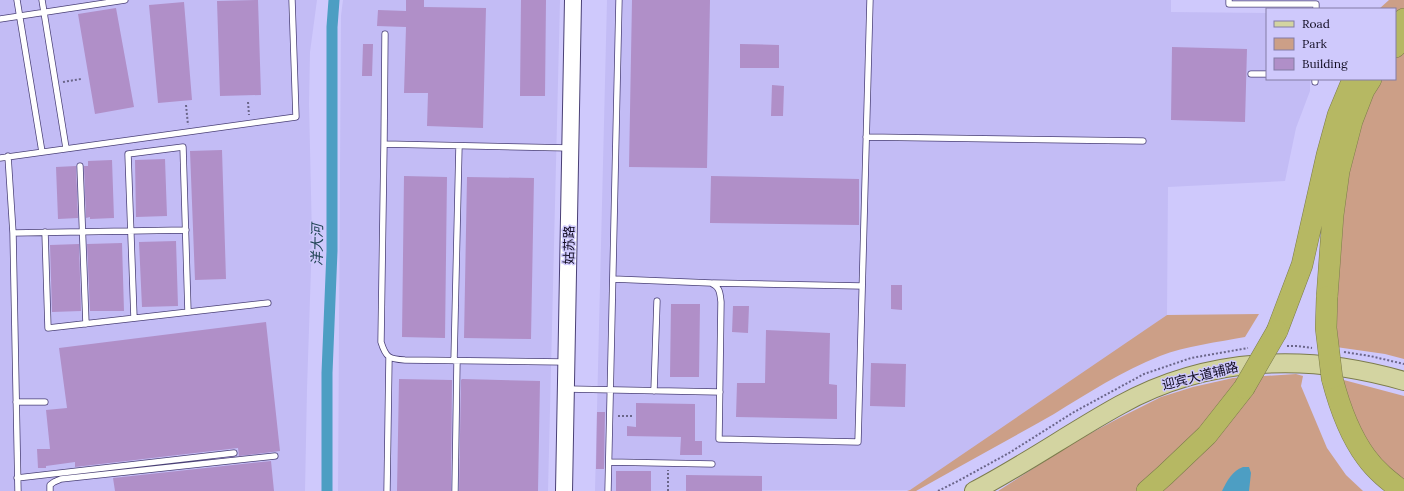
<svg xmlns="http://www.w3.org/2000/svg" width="1404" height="491" font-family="Lora,'Noto Sans SC',serif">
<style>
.built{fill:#c3bcf5}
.green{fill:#cc9f87}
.water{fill:#4d9ec3}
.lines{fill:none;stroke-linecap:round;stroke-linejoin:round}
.canal{stroke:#4d9ec3;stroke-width:11}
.building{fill:#b08fc8}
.lane-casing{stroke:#4a4076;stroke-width:7}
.secondary-casing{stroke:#4a4076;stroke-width:18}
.primary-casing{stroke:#7c7c4c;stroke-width:20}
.highway-casing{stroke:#7c7c4c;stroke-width:22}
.path{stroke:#6b668a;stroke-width:2;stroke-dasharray:2 2;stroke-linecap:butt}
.lane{stroke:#fff;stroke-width:5.5}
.secondary{stroke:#fff;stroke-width:16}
.primary{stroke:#d3d4a1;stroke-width:18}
.highway{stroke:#b6b863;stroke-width:21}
.highway-bridge-casing{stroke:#7c7c4c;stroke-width:22;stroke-linecap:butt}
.highway-bridge{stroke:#b6b863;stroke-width:21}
.labels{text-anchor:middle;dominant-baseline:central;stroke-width:3;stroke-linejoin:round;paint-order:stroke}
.street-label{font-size:13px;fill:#110c22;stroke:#cfc9fc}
.water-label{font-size:14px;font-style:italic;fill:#1d4152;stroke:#cfc9fc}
</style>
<rect width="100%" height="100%" fill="#cfc9fc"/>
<path class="built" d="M0 0H317L310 52 309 104 312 238 307 389 305 491H0Z
M343 0H560L548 491H338L341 16Z
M607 0H1171V12L1267 13V79H1310V91L1296 128 1285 181 1168 187 1167 315 1048 400 910 490 595 491Z"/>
<path class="green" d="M1389 0H1404V10L1395 16V9H1379Z
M1404 48V359L1385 354 1336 347 1333 293 1342 180 1376 79H1395V57Z
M1259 314 1245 337C1219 342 1185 346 1160 356 1122 371 1088 393 1054 414 1008 440 962 465 916 491H907L910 490 1167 315Z
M1296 374 1303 376 1301 386 1327 448 1346 475 1363 491H998L1078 440 1121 417 1161 397 1193 387 1233 378Z
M1340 379 1404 396V486L1362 441Z"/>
<path class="water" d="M1243 467H1249L1251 473 1249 491H1222C1227 481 1232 471 1243 467Z"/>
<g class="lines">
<path class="canal" d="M327 491V373L332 251V27L334 0"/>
</g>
<path class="building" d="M258 0 261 95 220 96 217 1Z
M406 0H424V7L486 8 483 128 427 126 428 93H404L406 27 377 26 378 10 406 11Z
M521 0H546L545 96H520Z
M632 0H710L707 168 629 167Z
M184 2 192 100 158 103 149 5Z
M116 8 134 107 95 114 78 14Z
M363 44H373L372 76H362Z
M740 44 779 45V68H740Z
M1172 47 1247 49 1245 122 1171 120Z
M772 85 784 86 783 116H771Z
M222 150 226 279 195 280 190 151Z
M165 159 167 216 136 217 135 160Z
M112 160 114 218 90 219V217L86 218 84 166H88V161Z
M76 166 78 218 58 219 56 167Z
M404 176 447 177 445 338 402 337Z
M711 176 859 179V225L710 223Z
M467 177 534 178 531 339 464 338Z
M176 241 178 306 142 307 139 242Z
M122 243 124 311H90L87 244Z
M79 244 81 311 52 312 50 245Z
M891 285H902V310L891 309Z
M671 304H700L699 377H670Z
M733 306H749L748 333 732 332Z
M266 322 280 451 239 456 238 448 75 467V462L46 466V468H38L37 449H50L46 410 67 408 59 348Z
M766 330 830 333 829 384 837 385V419L736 417 737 383H765Z
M871 363 906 364 905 407 870 406Z
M399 379 452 380 451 491H397Z
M462 379 540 381 538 491H459L461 380Z
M636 403 695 404V441H702V455H680L681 437 627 436V426L636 427Z
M597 412H605L604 469H596Z
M271 461 274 491H115L113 478Z
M616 471H651V491H616Z
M686 475 762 476V491H686Z"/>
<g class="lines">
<defs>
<path id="lane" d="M17 0 42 152
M42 0 66 148
M1229 0V4H1316V9
M0 19 125 0
M385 34 384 144 570 148
M1251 74H1267
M1315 82V79
M866 137 1143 141
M384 144 381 342C386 358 389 359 405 360L564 362
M8 156 13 233 18 491
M0 158 296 117 292 0
M80 166 86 324
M45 232 48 328 268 303
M13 233 186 230
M613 279 711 283C720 287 720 293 721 302L719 439 858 442 870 0
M713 283 862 286
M134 318 128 154 183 147 188 312
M454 361 459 146
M567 389 720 392
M654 391 657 301
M16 402H45
M609 462 712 464
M17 478 234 453
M50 491V485L54 482 61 479 275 456
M387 491 389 358
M455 491 457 361
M608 491 619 0"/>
<path id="secondary" d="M564 491 573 0"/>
<path id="primary" d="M974 491C1024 465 1071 432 1120 405 1208 356 1308 353 1404 381"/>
<path id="highway" d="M1395 26 1404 19
M1395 47 1404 38
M1327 297 1333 215 1339 171 1352 121 1364 90 1371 79
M1277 331 1302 265 1327 155 1338 115 1353 79
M1332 378C1339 405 1349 434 1366 457 1376 471 1389 481 1402 491
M1147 491 1165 475 1207 435 1244 388"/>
</defs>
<use href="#lane" class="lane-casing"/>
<use href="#secondary" class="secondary-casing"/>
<use href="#primary" class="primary-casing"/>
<use href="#highway" class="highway-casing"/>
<path class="path" d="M63 82 81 79
M248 102 249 115
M186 105 188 125
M1287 346H1298L1312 348
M1344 352 1370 356 1404 364
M618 416H633
M668 491V470
M938 491 958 481 1009 453 1074 412 1144 374 1191 358 1248 348"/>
<use href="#lane" class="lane"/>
<use href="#secondary" class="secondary"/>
<use href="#primary" class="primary"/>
<use href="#highway" class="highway"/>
<defs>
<path id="highway-bridge" d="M1327 297 1326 328 1332 378
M1244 388 1277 331"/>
</defs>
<use href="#highway-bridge" class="highway-bridge-casing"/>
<use href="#highway-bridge" class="highway-bridge"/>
</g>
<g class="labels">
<g class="street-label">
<text transform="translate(569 245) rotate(-89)">姑苏路</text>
<text transform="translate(1200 376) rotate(-14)">迎宾大道辅路</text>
</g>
<g class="water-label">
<text transform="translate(317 245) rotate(-89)">洋大河</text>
</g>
</g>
<rect x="1266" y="8" width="130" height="72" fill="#cfc9fc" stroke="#837da5"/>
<rect x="1274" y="21" width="20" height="6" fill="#d3d4a1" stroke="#837da5"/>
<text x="1302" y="28" font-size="12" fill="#110c22">Road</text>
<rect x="1274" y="38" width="20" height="12" fill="#cc9f87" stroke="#837da5"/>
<text x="1302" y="48" font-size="12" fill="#110c22">Park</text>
<rect x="1274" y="58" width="20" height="12" fill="#b08fc8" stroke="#837da5"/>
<text x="1302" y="68" font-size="12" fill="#110c22">Building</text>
</svg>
